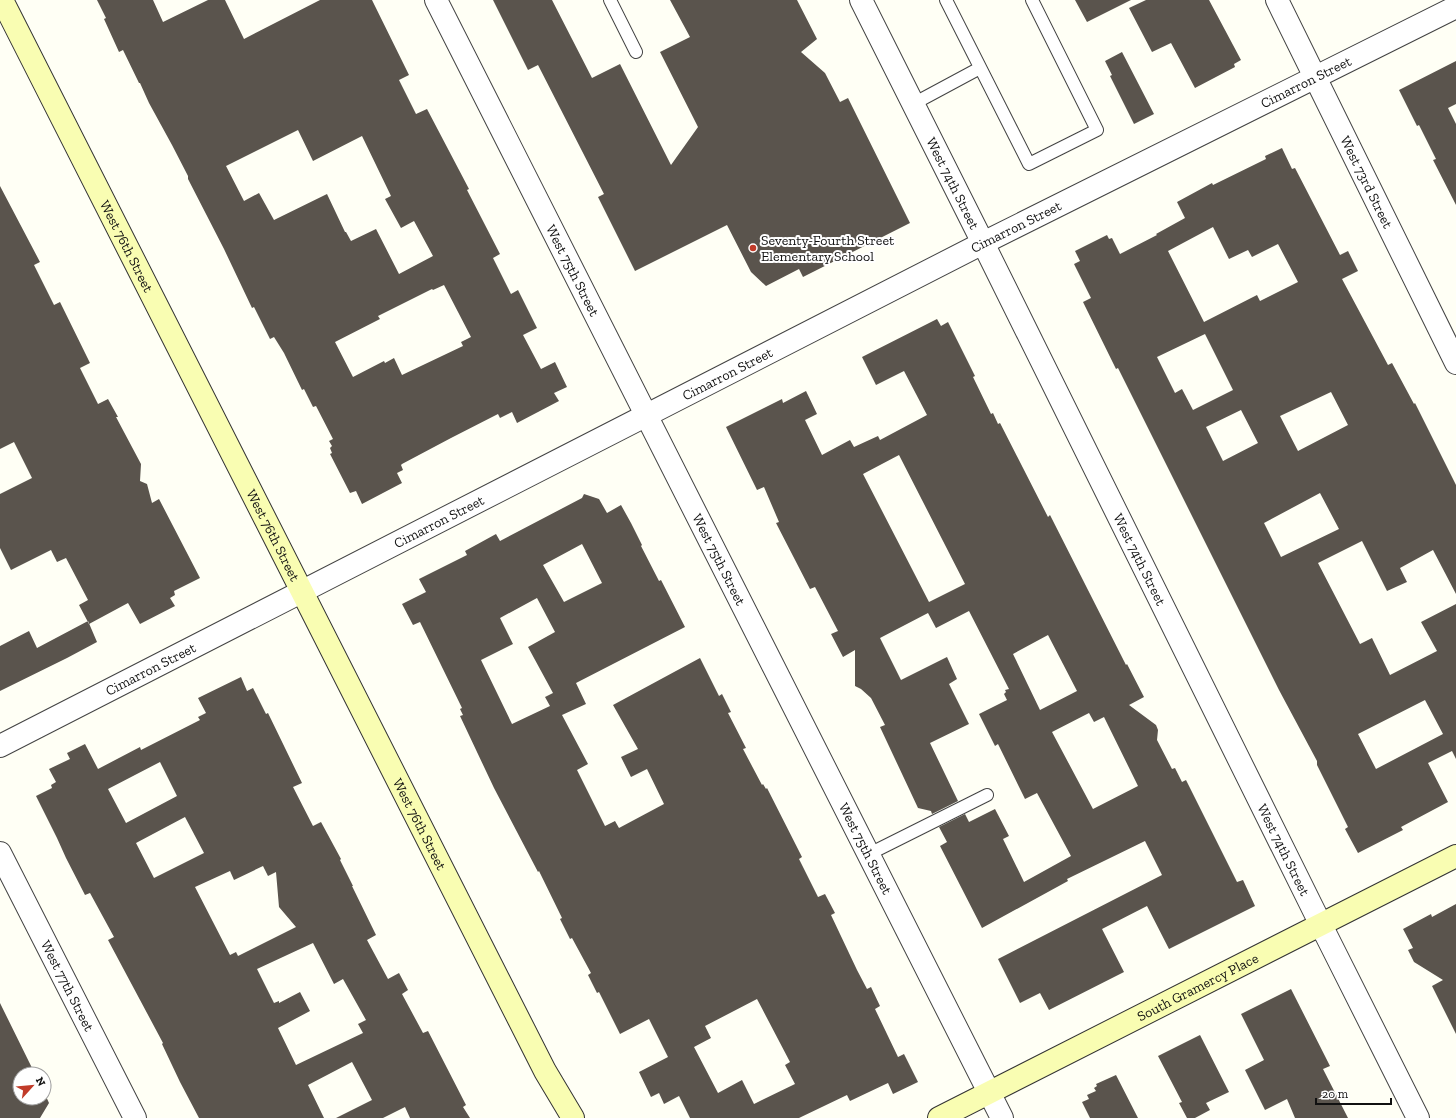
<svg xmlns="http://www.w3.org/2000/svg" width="1456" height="1118" font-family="'Zilla Slab',serif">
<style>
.building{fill:#5a544d;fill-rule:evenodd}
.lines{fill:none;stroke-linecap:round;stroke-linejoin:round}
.lane-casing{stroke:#444;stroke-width:14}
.street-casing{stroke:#444;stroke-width:24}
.secondary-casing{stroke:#333;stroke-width:24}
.lane{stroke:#fff;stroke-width:12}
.street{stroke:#fff;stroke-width:22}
.secondary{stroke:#f9fdb2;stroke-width:22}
.poi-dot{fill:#c13b29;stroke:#fff;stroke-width:1.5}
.labels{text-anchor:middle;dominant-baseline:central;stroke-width:4;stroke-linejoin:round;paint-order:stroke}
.street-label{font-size:14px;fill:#111;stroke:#fff}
.poi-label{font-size:14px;fill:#111;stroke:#fff;text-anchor:start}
</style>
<rect width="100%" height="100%" fill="#fffff5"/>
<path class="building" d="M97 0H153L163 22 208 0H225L244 39 320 0H372L409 75 399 80 416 114 427 109 469 189 467 190 500 254 493 258 511 294 518 290 537 328 523 335 541 369 555 362 567 387 554 393 559 401 517 423 512 412 500 418 498 414 451 438 402 464 401 465 403 470 397 473 402 483 362 504 356 491 350 493 330 454 332 453 330 448 332 446 329 441 333 439 316 406 313 407 304 389 302 390 284 353 274 337 270 339 254 307 252 308 224 249 188 179V176L172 145 149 103 140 83H139L123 50 119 52 104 19 106 18ZM298 130 313 161 362 136 391 196 385 199 401 228 414 221 433 256 399 274 376 229 351 241 346 232H345L327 194 274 220 259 193 244 201 226 166ZM444 285 471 337 461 342 463 346 402 375 394 358 385 363 384 361 353 377 335 342 380 319 378 316 432 289 433 290Z
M493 0H552L592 78 620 64 671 165 698 127 660 52 690 37 670 0H797L817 39 801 52 825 73 840 102 848 98 910 223 803 277 799 269 766 286 751 272 727 225 635 271 598 197 604 194 538 65 528 70Z
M1075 0H1131L1087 22Z
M1146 0H1209L1241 60 1234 64 1235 67 1195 88 1171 43 1152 52 1129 8Z
M1122 52 1154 114 1134 124 1110 76 1112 75 1105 61Z
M1456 61V104L1448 108 1456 124V205L1433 160 1436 159 1419 125 1417 126 1399 90Z
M1282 148 1292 169 1295 168 1340 255 1348 251 1358 271 1342 279 1388 365 1392 363 1414 404 1415 403 1456 485V594L1433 550 1400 568 1407 582 1387 591 1362 541 1318 563 1360 644 1372 638 1390 675 1437 651 1421 622 1456 604V759L1452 751 1428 763 1448 802 1401 827 1403 830 1358 853 1345 829 1348 827 1317 765V761L1279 690 1118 368 1116 369 1083 302 1091 298 1074 264 1080 261 1075 251 1107 235 1109 239 1112 238 1120 254 1157 235 1156 234 1185 218 1177 202 1212 183 1213 185 1266 159 1265 156ZM1213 227 1229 259 1248 250 1252 257 1278 244 1298 282 1260 301 1257 295 1204 322 1168 251ZM1205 334 1233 390 1193 410 1182 389 1175 393 1157 357ZM1331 392 1348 425 1298 451 1280 416ZM1241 410 1258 443 1223 461 1206 427ZM1320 493 1339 529 1281 557 1264 523ZM1425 700 1443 734 1376 769 1358 734Z
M0 186 40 262 34 265 54 305 60 302 90 363 80 368 98 404 108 399 118 417H116L141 464 140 481 147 484 152 503 159 499 200 578 174 591 175 595 170 598 175 606 140 624 128 603 89 624 79 605 88 600 66 558 57 562 51 550 11 570 0 548V494L32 478 14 442 0 449Z
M937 319 941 326 948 322 975 376 973 377 991 414 993 413 998 424 1000 423 1048 517 1050 515 1126 665 1127 664 1144 697 1129 705 1156 725 1158 730 1157 740 1172 769 1175 768 1182 782 1186 780 1237 882 1243 880 1255 906 1169 949 1147 906 1102 929 1124 972 1049 1010 1040 993 1020 1003 998 959 1162 875 1145 841 1067 879 1068 881 982 928 940 846 947 842 939 827 965 814 969 822 995 809 1009 836 1003 839 1024 882 1071 856 1037 793 1025 799 998 744 995 746 979 714 1007 700 1004 694 1006 692 1005 690 1009 689 969 611 936 628 928 613 880 638 901 680 947 657 957 679 949 684 969 724 930 743 958 801 932 814 931 811 918 808 880 727 885 725 871 698 861 689 855 686V650L843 657 831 634 838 631 815 587 810 589 776 523 779 522 764 487 757 490 726 427 782 399 783 403 806 391 817 414 805 420 822 455 850 440 854 447 878 436 880 440 927 415 904 371 876 385 862 357ZM899 455 965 584 929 602 863 474ZM1048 635 1077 691 1040 710 1013 654ZM1089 713 1094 722 1104 717 1138 786 1093 809 1052 732Z
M584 494 599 499 607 513 621 505 631 523 642 545 641 546 659 581 661 580 685 627 576 683 586 704 562 715 588 764 577 770 605 826 615 821 619 828 664 804 647 769 631 777 621 757 638 749 613 705 700 658 719 696 722 694 731 712 728 713 746 748 743 749 762 785 763 784 766 789 767 788 802 857 799 859 818 897 825 894 835 913 831 915 857 970 867 989 871 987 880 1006 875 1009 898 1057 904 1054 918 1082 893 1094 888 1083 850 1101 847 1095 799 1118H690L679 1096 664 1104 659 1093 651 1097 639 1072 668 1057 649 1019 620 1034 599 992 597 993 588 975 591 973 572 938 570 939 560 919 562 918 539 871 538 872 494 788 460 716 463 715 460 709 462 708 420 622 413 625 402 604 426 592 419 579 467 555 465 551 496 534 500 541 582 498ZM582 544 602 583 564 602 543 565ZM537 598 555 632 528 647 553 693 545 697 550 706 512 724 481 660 513 644 500 618ZM757 999 790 1062 785 1065 795 1084 754 1104 742 1080 718 1093 694 1047 711 1038 705 1026Z
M88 621 97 642 67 658 0 691V646L29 631 37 648Z
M241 677 247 691 253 688 266 714 268 713 302 783 293 787 313 826 321 822 341 859 340 860 353 886H352L376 935 367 940 388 979 399 973 408 990 402 994 423 1033 428 1031 466 1105 463 1107 470 1118H410L405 1107 383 1118H336L372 1100 352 1062 308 1085 324 1118H199L180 1082 162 1044 163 1043 108 940 114 937 90 893 85 895 66 858 57 838 36 796 52 788 51 785 56 782 49 769 70 759 67 753 85 744 98 769 140 747 141 750 200 720 198 717 206 713 198 698ZM160 762 177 796 126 823 108 789ZM185 817 204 853 154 878 136 843ZM263 866 268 876 276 872 279 907 296 927 238 956 236 952 230 955 195 887 230 871 234 880ZM313 943 334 984 343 979 366 1020 358 1024 363 1033 296 1065 278 1028 310 1011 300 992 279 1003V1001L274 1003 257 969Z
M1456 904V1034L1432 986 1443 980 1414 962 1408 950 1413 948 1403 929 1431 914 1432 917Z
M1291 989 1330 1066 1323 1069 1348 1118H1295L1287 1099 1265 1110 1245 1070 1264 1060 1241 1014Z
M0 1003 35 1074H20V1098H44V1092L49 1103 40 1118H0Z
M1200 1035 1229 1092 1206 1103 1210 1110 1195 1118H1187L1179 1103 1182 1102 1158 1056Z
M1116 1075 1138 1118H1090L1082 1102 1089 1099 1087 1095 1096 1091 1094 1088 1097 1086 1096 1084Z"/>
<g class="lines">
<defs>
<path id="lane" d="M610 0 636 52
M946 0 1029 164 1097 130 1032 0
M913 104 980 68
M869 854 987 795"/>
<g id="street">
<path id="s1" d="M436 0 1002 1118"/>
<path id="s2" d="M861 0 983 243 1321 925 1418 1118"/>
<path id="s3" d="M1277 0 1456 363"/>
<path id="s4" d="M0 746 983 243 1456 7"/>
<path id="s5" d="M0 853 135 1118"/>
</g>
<g id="secondary">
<path id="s6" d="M2 0 545 1071 573 1118"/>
<path id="s7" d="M939 1118 1456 856"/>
</g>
</defs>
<use href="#lane" class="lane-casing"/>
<use href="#street" class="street-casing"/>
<use href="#secondary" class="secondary-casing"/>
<use href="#lane" class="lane"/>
<use href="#street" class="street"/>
<use href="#secondary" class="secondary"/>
</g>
<circle class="poi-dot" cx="753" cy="248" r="4"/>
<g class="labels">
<g class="street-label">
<text stroke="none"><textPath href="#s4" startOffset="1465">Cimarron Street</textPath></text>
<text stroke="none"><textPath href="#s3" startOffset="203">West 73rd Street</textPath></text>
<text stroke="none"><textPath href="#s2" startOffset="205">West 74th Street</textPath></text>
<text stroke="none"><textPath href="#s4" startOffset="1141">Cimarron Street</textPath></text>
<text stroke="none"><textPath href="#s6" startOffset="276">West 76th Street</textPath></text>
<text stroke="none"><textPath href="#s1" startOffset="303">West 75th Street</textPath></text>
<text stroke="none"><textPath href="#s4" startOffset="817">Cimarron Street</textPath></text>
<text stroke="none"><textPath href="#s4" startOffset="493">Cimarron Street</textPath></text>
<text stroke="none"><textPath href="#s6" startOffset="600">West 76th Street</textPath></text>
<text stroke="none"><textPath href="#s1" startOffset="627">West 75th Street</textPath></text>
<text stroke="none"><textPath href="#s2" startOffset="625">West 74th Street</textPath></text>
<text stroke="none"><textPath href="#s4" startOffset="169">Cimarron Street</textPath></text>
<text stroke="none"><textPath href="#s6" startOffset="924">West 76th Street</textPath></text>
<text stroke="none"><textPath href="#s1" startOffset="951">West 75th Street</textPath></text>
<text stroke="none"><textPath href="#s2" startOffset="949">West 74th Street</textPath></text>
<text stroke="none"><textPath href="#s5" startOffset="149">West 77th Street</textPath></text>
<text stroke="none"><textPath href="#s7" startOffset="290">South Gramercy Place</textPath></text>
</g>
<g class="poi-label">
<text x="761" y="240">Seventy-Fourth Street<tspan x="761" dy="16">Elementary School</tspan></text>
</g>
</g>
<g transform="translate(32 1086) rotate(63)"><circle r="19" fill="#ffffff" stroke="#a0a0a0"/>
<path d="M0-3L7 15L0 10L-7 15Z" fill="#c13b29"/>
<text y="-6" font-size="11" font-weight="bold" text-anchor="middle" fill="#111111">N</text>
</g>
<path d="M1316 1098v6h75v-6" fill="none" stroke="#111111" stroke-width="2"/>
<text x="1322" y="1098" font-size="12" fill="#111111" stroke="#ffffff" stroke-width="3" paint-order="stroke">20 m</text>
</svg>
